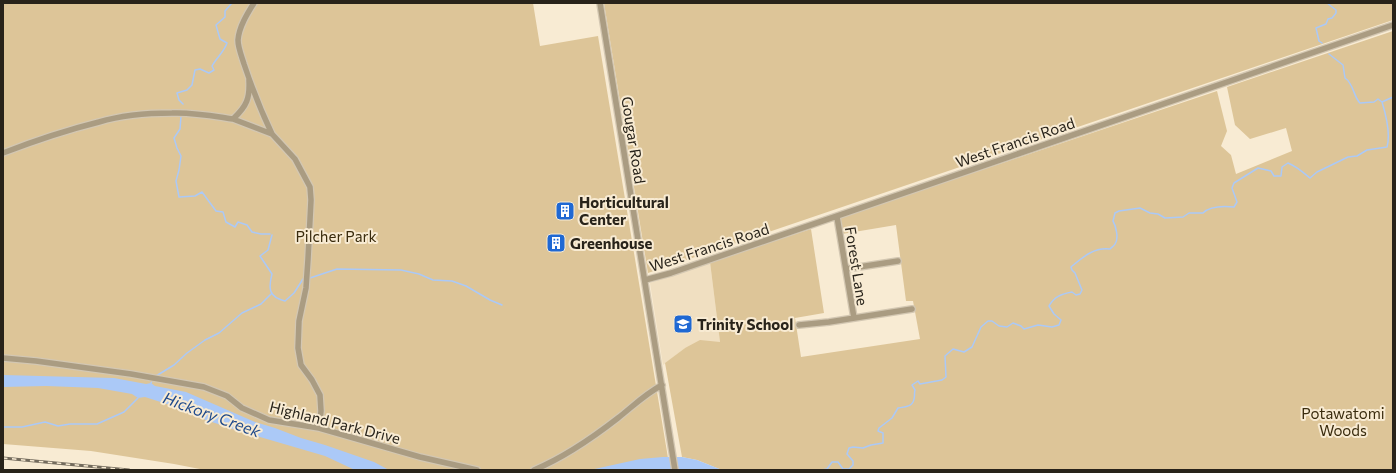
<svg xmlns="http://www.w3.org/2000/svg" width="1396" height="473" font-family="Commissioner,sans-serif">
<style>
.built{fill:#f0dfc1}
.green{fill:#ddc598}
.water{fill:#abc9f7}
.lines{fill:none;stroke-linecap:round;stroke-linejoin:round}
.stream{stroke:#abc9f7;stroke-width:1.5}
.minor-casing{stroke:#d3c7b2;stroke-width:8}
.minor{stroke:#aa9c82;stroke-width:5.5}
.rail-casing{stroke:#726a5c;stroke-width:3}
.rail{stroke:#f8ebd3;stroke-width:1.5;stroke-dasharray:4.5;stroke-linecap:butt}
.labels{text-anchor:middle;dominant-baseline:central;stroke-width:4;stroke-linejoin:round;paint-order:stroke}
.street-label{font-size:15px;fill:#28231a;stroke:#f8ebd3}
.poi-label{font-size:15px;font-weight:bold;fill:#28231a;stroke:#f8ebd3;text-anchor:start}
.park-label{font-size:15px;fill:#392b0d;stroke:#f8ebd3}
.water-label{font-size:16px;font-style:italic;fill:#1e498b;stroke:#f8ebd3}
</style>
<rect width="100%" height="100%" fill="#f8ebd3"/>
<path class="built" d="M710 262 720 342 685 348 663 365 650 283Z"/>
<path class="green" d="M3 3H533L540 46 598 36 670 470H205L174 464 91 451 3 444Z
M604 3H1393V20L648 273Z
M1393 31V470H722L697 460 682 457 665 363 685 348 700 340 720 342 710 262 811 229 824 313 795 318 801 357 920 339 913 301H906L896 225 842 234 839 218 1217 91 1227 131 1221 146 1231 155 1236 174 1292 151 1286 128 1250 139 1235 125 1227 87Z"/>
<path class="water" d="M3 375 114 378 146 384 151 383 155 386 186 392 255 422 275 428 301 438 325 445 374 462 389 470H355L325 456 236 430 206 420 170 405 145 397 138 398 132 394 98 388 46 386 3 387Z
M663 457H682L697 460 722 470H590L640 459Z"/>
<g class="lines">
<path class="stream" d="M1322 43 1319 41 1316 28 1326 24 1328 19 1332 18 1336 13V10L1327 3
M1329 54 1343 65 1345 78C1354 84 1353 96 1360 103L1374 102 1378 99 1382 102
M1382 102 1393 97
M183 104 179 100 177 93 187 90 192 85 195 70 200 69 209 73 214 70 212 66C217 57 224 52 227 43L220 39 216 25 225 17V11L232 3
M181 116 180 129 174 138 177 148 181 156 179 170 176 181 179 197 195 196 202 192 216 211 223 212 226 222 235 227 238 222 247 225 252 232 261 234H270
M272 235 268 250 260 256 272 274C268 289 269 297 285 301L294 293 303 279
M310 278 337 269 401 270 419 274 433 280 452 281 466 286 490 300 502 305
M156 376 174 365 187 353 205 340 219 333 242 313 261 304 271 294
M151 383 152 381
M3 427H22L45 422 58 426 70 424H97L124 412 138 398
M822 470 827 469 832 462H838L843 469H849L853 465V461L847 454 849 448 853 447 863 448 871 445 883 443V433L878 431 879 428 892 418 898 408C904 407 913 407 914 399 915 396 914 393 915 390L912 385 918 381 920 384 942 380 946 377 945 356 953 349 964 352 972 347 981 327 988 321H992L999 326 1007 327 1013 323 1021 326 1024 329 1038 325 1052 327 1059 325 1061 320 1054 314 1049 306C1054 297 1061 294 1072 292L1076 295 1080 294 1082 290 1075 273 1072 270 1071 267C1083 257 1094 247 1110 249 1112 247 1114 246 1115 244 1119 239 1116 226 1113 221L1115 213 1119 211 1140 208 1150 213 1158 214 1165 218 1183 217 1189 213H1203C1210 206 1224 206 1234 207L1237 202 1232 188 1234 183 1258 168 1271 171 1274 176H1281L1282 167 1288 163C1296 166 1304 173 1310 178L1317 172 1348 157 1357 156 1367 150 1387 147C1391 133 1386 115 1382 102"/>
<defs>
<path id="minor" d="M254 3C247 14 239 27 238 40 238 48 242 57 244 64 252 88 261 111 272 134
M600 3 675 470
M233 119 272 134 295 159 310 187 311 200 308 259 306 288 299 321 298 348 301 365 312 380 320 395 321 411 319 428
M3 153C34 141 67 130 99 122 122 115 149 113 172 113 193 112 213 116 233 119 247 106 250 98 249 80
M837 217 854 318
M846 269 898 261
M645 280 671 273 1393 25
M799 325 829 322 912 309
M3 358 36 361 131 374 204 387 227 396 242 408 269 420 319 428 420 457 477 470
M534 470C565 457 591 439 618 418 632 407 645 394 662 385"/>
</defs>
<use href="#minor" class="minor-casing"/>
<use href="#minor" class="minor"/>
<defs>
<path id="rail" d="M3 458 129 470"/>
</defs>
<use href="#rail" class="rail-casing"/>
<use href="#rail" class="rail"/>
</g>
<defs>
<symbol id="building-square" viewBox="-11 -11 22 22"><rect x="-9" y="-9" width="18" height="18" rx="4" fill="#1f68d3" stroke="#f8ebd3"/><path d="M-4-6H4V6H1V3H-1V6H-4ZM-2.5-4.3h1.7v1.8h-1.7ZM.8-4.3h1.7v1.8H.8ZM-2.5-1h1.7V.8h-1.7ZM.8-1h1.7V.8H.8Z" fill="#fff"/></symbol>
<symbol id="school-square" viewBox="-11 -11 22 22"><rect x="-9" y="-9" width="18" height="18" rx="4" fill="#1f68d3" stroke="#f8ebd3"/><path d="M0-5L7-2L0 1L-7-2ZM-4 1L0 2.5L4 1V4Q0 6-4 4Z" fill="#fff"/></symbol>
</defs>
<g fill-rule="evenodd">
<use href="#building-square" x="554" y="200" width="22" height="22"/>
<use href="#building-square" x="545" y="232" width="22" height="22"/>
<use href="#school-square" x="672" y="313" width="22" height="22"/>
</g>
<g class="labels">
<g class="street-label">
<text transform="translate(634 140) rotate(81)">Gougar Road</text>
<text transform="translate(1015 142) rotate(-19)">West Francis Road</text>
<text transform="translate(709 247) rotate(-18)">West Francis Road</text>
<text transform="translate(857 266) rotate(81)">Forest Lane</text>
<text transform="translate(335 422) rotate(14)">Highland Park Drive</text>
</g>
<g class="poi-label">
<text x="579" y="202">Horticultural<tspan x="579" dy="17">Center</tspan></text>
<text x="570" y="243">Greenhouse</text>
<text x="697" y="324">Trinity School</text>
</g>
<g class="park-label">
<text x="336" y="236">Pilcher Park</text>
<text x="1343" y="413">Potawatomi<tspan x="1343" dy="17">Woods</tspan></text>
</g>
<g class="water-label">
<text transform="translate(212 414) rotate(20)">Hickory Creek</text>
</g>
</g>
<rect width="1396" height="473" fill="none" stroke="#28231a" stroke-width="8"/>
</svg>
